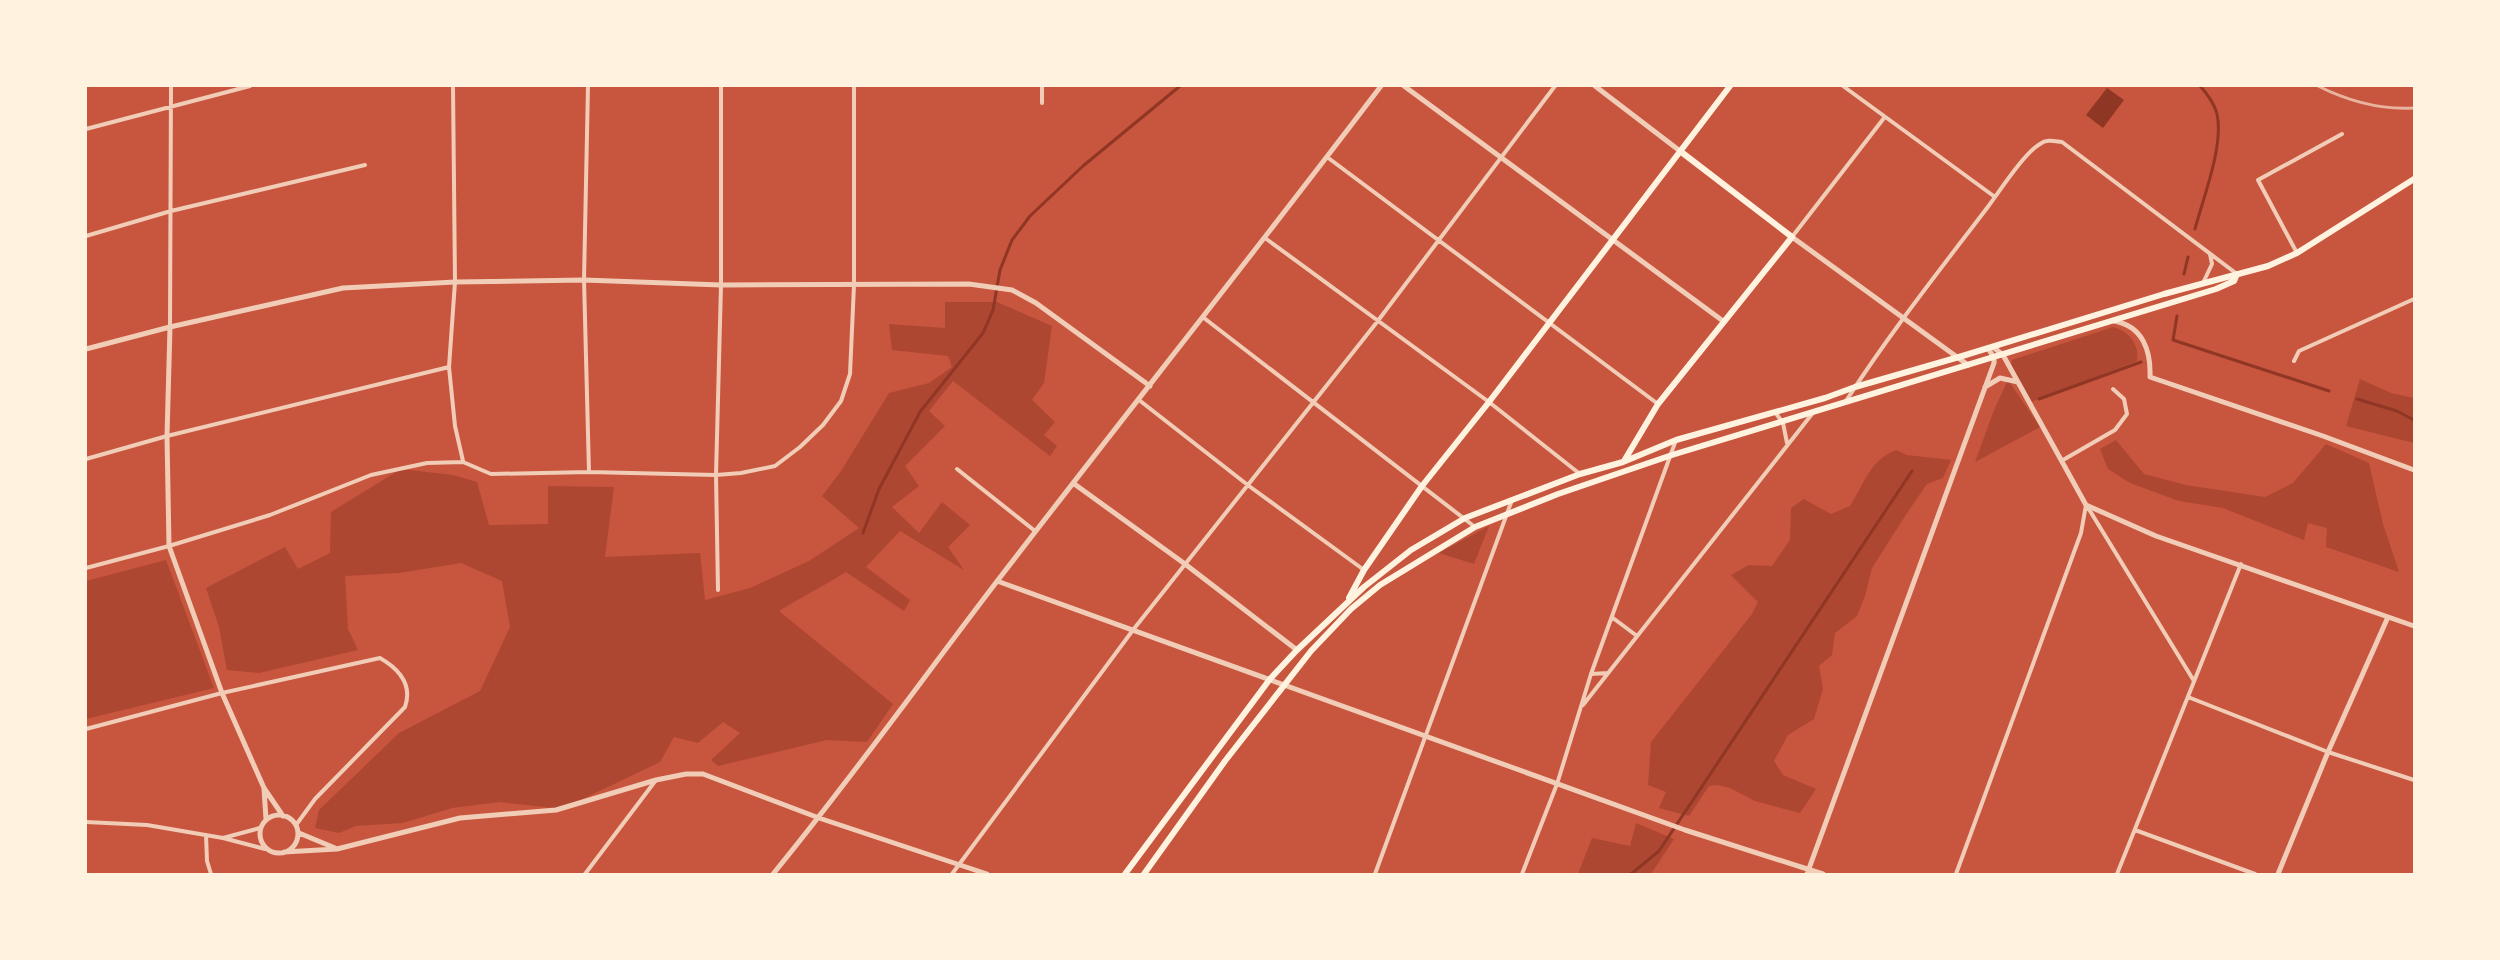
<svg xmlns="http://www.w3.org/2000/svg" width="2500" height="960" font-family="'PT Sans Narrow',sans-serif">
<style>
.green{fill:#ae4732}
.water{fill:#8f3625}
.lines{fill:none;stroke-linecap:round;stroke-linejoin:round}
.stream{stroke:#8f3625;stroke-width:3}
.minor{stroke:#f1ccb7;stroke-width:4}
.tertiary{stroke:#f1ccb7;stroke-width:5}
.secondary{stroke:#fff3e0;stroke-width:6}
.rail{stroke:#e9b49f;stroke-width:3}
</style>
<rect width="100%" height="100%" fill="#c8553d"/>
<path class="green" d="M945 302H997L1052 326 1044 383 1032 400 1055 422 1044 435 1057 446 1050 456 953 381 929 411 945 426 905 466 919 486 892 507 919 533 942 502 970 525 948 547 964 570 900 531 866 567 910 600 904 611 846 572C824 586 801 597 779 611L893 704 867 742 827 740 718 766 711 760 740 733 723 722 698 743 674 737 660 762 562 809 500 802 452 808 403 823 356 826 339 833 315 828 319 810 399 733 480 691 510 627 502 581 461 563 399 573 345 576 348 629 358 650 259 673 227 670 219 627 206 588 285 547 298 569 330 553 331 512 401 469 453 475 477 482 489 525 548 524V486L614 487 605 557 700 553 705 600 750 588 809 561 859 528 822 496 841 471 889 393 929 383 952 367 948 356 892 350 889 324 945 328Z
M2113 327C2129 331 2140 345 2137 361L2031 402 2011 365 2012 360Z
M2360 379 2391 393 2414 398V443L2346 426Z
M2008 380 2040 427 1975 462 1994 410Z
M2116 440 2144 474 2186 485 2265 497 2293 483 2326 444 2369 463 2383 524 2399 572 2326 547 2327 528 2308 523 2304 540 2223 508 2179 501 2130 483 2108 469 2100 449Z
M1896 450 1907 455 1951 460 1943 478 1927 484 1907 513 1872 568 1865 596 1857 616 1835 633 1832 655 1819 666 1823 689 1814 719 1788 735 1774 761 1783 775 1816 789 1800 813 1755 801 1730 788 1718 785 1709 786 1689 816 1659 808 1666 792 1648 785 1651 742 1752 614 1758 602 1731 575 1749 565 1772 566 1790 540 1791 508 1804 499 1831 514 1850 506C1864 484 1870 460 1896 450Z
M1489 526 1474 564 1439 553Z
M166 560 214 688 86 719V581Z
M1636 823 1674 839 1651 874H1578L1592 838 1630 846Z"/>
<path class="water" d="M2107 88 2124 100 2103 128 2086 115Z"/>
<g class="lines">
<path class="stream" d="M2195 229C2203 198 2224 146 2217 114 2215 105 2206 92 2200 86
M2184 274 2188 257
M2177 316 2173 340 2329 391
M2039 399 2141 362
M2357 399 2397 411 2414 420
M863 533 879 489 920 412 983 333 993 310 1000 270 1012 240 1030 216 1083 166 1180 86
M1631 874 1659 851 1912 471"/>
<path class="minor" d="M453 86 455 282 449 367 455 426 463 461
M588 86 584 280 589 472
M1042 86V103
M1843 86 1995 197
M86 129 250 86
M1327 157 1658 404
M86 236 171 211 365 165
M1792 237 1884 118
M1265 238 1489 402 1580 474
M2297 253 2258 180 2342 134
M2203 283 2212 264 2210 254
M1204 318 1475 527
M170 327 171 86
M2294 361 2299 351 2414 299
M1139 400 1249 486 1364 570
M1846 401C1889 334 1939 271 1987 208 1999 192 2024 153 2040 144 2047 139 2053 141 2062 142L2237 274
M1775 412 1783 423 1787 443
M86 459 167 436 449 367
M2063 460 2115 430 2127 414 2124 399 2113 389
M957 469 1035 531
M2087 506 2194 681
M86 568 169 546 270 515 371 475 427 463 463 462 491 474 589 472 716 475 741 473 775 466 800 447 823 425 841 401 850 374 854 285V86
M718 590 716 475 721 285V86
M1613 618 1637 636
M1591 674 1608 673
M2188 697 2328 752 2414 780
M1583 705 1812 414
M86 729 222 693 380 658C399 669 413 684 405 707L315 799 296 825
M86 822 147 825 223 838 265 849
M2135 830 2255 874
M206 835 207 861 211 874
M223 838 260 828
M585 874 656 780
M952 874 1133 630 1377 322 1555 86
M1375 874 1512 500
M1522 874 1557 784 1591 674 1676 440
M1956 874 2081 533 2086 505
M2117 874 2241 564"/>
<path class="tertiary" d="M1404 86 1723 321
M1595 86 1680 151
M1792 237 1968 365
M2114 321C2143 326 2151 351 2150 377L2323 436 2414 470
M170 327 167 436 169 546 222 693 264 788 283 816
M1993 347 2003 355 2086 505 2156 536 2414 626
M86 349 170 327 343 288 455 282 584 280 721 285 969 284 1012 290 1036 303 1150 386
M1985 387 2000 378 2018 382
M1073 483 1185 564 1297 650
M997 581 1685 830 1823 874
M264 789 266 819
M260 834a19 19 0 1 1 38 0a19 19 0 1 1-38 0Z
M299 833 335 848
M284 852 337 849 460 818 556 810 656 780 686 774H703L819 818 987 874
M773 874C851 779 923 678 998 580 1125 415 1255 252 1381 86
M1807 874 1994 363V358L1988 348
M2278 874 2328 752 2388 617"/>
<path class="secondary" d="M1624 461 1658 404 1792 237 1680 151
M1349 598 1364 570 1422 486 1489 402 1730 86
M1125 874 1270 679 1297 650 1364 587 1411 550 1465 518 1580 474 1623 462 1676 440 1825 398 1855 387 1959 357 2164 294 2268 266 2297 253 2414 179
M1144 874 1225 761 1311 651 1351 609 1380 585 1475 527 1558 494 1672 455 2216 289 2234 281 2237 274"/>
<path class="rail" d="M2318 86C2348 101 2380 110 2414 108"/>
</g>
<rect width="2500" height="960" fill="none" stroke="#fff3e0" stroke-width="174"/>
</svg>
